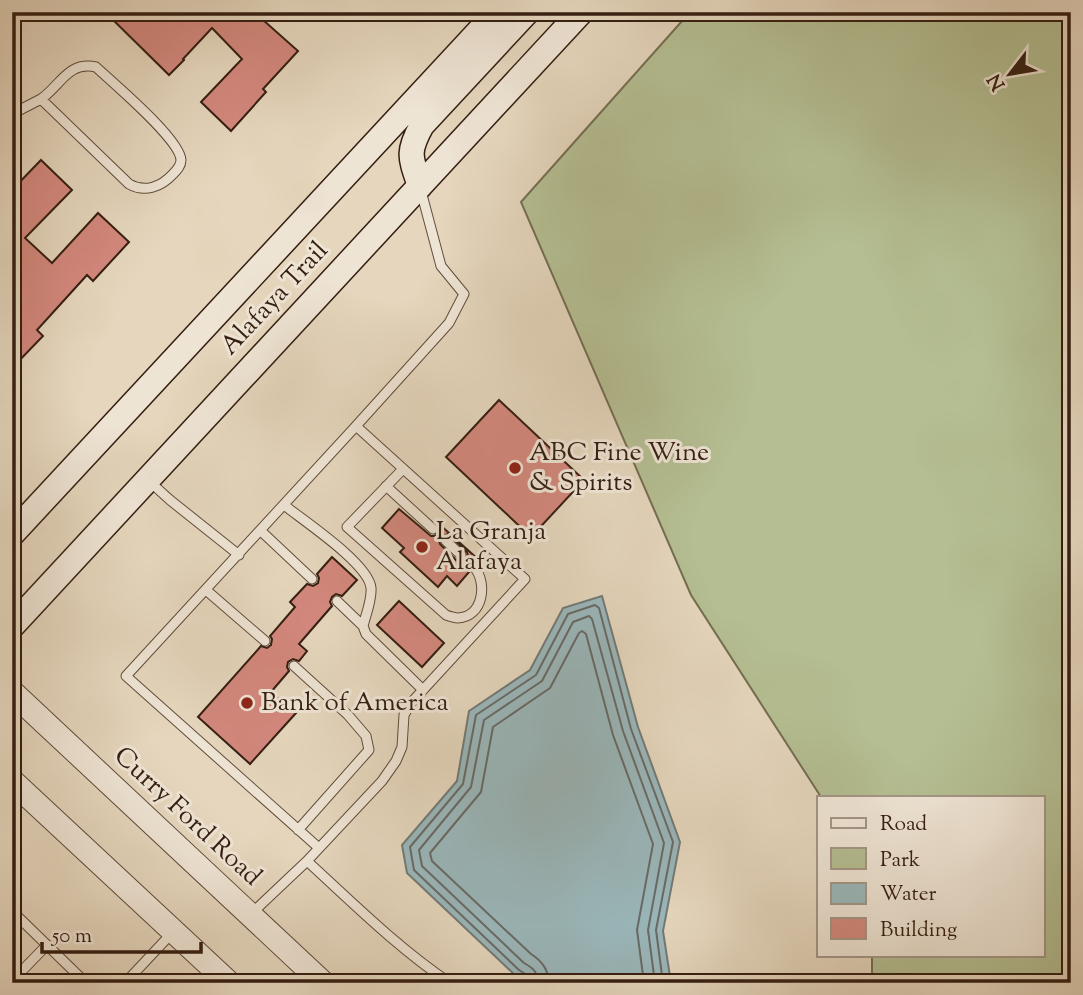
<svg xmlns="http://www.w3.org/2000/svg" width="1083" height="995" viewBox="0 0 1083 995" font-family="'Sorts Mill Goudy',serif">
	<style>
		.green { fill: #b4be92; stroke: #746e52; stroke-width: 2 }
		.water { fill: #9ab7bb; stroke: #727a77; stroke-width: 2 }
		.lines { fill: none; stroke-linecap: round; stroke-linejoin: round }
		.shore { stroke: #686a66; stroke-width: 2 }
		.building { fill: #d3887d; stroke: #351e12; stroke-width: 2; fill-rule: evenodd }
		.service-casing { stroke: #614c3d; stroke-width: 11 }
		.tertiary-casing { stroke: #614c3d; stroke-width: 25 }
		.secondary-casing { stroke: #351e12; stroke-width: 27 }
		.service { stroke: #eee4d4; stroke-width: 9 }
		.tertiary { stroke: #eee4d4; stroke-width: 23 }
		.secondary { stroke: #eee4d4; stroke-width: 24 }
		.poi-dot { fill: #8f2418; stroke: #eee4d4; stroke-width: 2.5 }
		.labels { text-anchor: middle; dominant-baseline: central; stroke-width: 6; stroke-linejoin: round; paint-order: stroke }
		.street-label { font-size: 26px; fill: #351e12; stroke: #eee4d4 }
		.poi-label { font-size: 26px; fill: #351e12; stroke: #eee4d4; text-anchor: start }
	</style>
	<rect width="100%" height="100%" fill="#e5d6bd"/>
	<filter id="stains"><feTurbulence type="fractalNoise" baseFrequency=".00286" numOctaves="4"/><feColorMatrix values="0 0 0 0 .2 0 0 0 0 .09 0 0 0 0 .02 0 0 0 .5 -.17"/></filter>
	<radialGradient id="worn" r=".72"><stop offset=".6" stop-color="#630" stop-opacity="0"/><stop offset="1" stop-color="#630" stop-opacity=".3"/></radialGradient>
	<!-- green -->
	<path class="green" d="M690 12H1071V983H872V955H1043V797H821L691 595 521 202Z"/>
	<!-- water -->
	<path class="water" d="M602 596 638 727 680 842 663 931 671 983H528L516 976 407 873 402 845 457 781 469 711 530 670 563 608Z"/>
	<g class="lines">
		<!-- shore -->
		<path class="shore" d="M530 983 527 975 519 970 414 870 410 847 463 784 476 715 536 675 568 614 595 605 599 608 631 729 673 842 656 930 663 983
			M538 983C538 972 533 968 524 963L422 866 419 850 471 787 484 720 542 681 573 622 589 616 592 619 623 731 664 843 648 930 655 983
			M549 983C548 969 542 961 531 954L432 861 430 853 481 792 493 727 550 688 579 633 582 631 586 634 613 735 653 844 637 930 644 983"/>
	</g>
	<!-- building -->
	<path class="building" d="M105 12H254L298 51 263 89 266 92 231 131 201 102 242 59 212 28 183 59 184 60 169 75Z
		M41 160 72 190 25 238 52 263 98 213 129 242 93 281 87 275 37 330 43 336 12 368V190Z
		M499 400 584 480 531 537 446 457Z
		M399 509 431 536H434L439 533 440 530 438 523 480 561 470 562 467 567 469 572 457 586 447 576 438 587 400 552 404 548 382 528ZM448 534 467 552 468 557 464 561 456 560 440 544 439 540 441 536Z
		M332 557 357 580 342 596 336 594 332 597 330 602 332 606 299 644 307 651 299 661 293 659 288 662 287 667 289 671 271 692 296 713 250 764 198 717 261 646 267 648 271 645 272 639 270 636 295 607 290 602 307 584 313 586 318 583 319 578 317 574Z
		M399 601 444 643 422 667 377 625Z"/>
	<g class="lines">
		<defs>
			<path id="service" d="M12 114 41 99 129 184C145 193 161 187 173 174 177 170 181 166 181 160 180 139 113 83 96 67 68 61 61 85 41 99
				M356 426 449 323 464 294 441 266 421 191
				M403 469 347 527 446 615C448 616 456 618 458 618 483 617 488 583 474 567
				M149 481 170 500 239 555
				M386 486 433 529
				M284 505C304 521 369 564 371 588 372 600 366 614 363 626
				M261 531 312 579
				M446 541 461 555
				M206 590 265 641
				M337 601 363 626 366 634 423 690
				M294 666 348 715 366 736 369 750 298 830
				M307 861C353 903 398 948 450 983
				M12 911 86 983
				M252 913 307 861 382 781 396 761 402 747 404 715 410 704 525 579 356 426 126 676 319 848
				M12 981 47 945
				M125 983 172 933"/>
			<path id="tertiary" d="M12 692 323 983
				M12 781 229 983"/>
			<path id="secondary" d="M420 186C410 157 407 152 422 125L527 12
				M12 534 497 12
				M12 626 581 12"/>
		</defs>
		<!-- service casing -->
		<use href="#service" class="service-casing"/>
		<!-- tertiary casing -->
		<use href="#tertiary" class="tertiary-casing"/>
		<!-- secondary casing -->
		<use href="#secondary" class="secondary-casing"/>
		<!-- service -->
		<use href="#service" class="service"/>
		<!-- tertiary -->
		<use href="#tertiary" class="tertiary"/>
		<!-- secondary -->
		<use href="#secondary" class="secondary"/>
	</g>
	<!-- markers -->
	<g class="poi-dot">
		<circle cx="515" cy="468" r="7"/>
		<circle cx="422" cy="547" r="7"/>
		<circle cx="247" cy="703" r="7"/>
	</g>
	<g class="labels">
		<!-- street labels -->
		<g class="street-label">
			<text transform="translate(275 299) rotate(-47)">Alafaya Trail</text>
			<text transform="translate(187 817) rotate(43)">Curry Ford Road</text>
		</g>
		<!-- poi labels -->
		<g class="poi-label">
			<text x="529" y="453">ABC Fine Wine<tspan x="529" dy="30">&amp; Spirits</tspan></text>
			<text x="436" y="532">La Granja<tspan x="436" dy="30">Alafaya</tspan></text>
			<text x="261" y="703">Bank of America</text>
		</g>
	</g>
	<!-- margin -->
	<rect width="1083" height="995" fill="none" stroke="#e5d6bd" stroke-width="42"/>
	<rect x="14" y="14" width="1055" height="967" fill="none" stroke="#351e12" stroke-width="3.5"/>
	<rect x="21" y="21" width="1041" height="953" fill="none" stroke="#351e12" stroke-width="2"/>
	<!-- legend -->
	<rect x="817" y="796" width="228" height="161" fill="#eee4d4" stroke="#a49586" stroke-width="2"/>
	<rect x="831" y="818" width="35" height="10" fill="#eee4d4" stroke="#a49586" stroke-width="2"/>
	<text x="880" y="830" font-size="21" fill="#351e12">Road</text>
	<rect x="831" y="848" width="35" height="21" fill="#b4be92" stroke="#a49586" stroke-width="2"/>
	<text x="880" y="866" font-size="21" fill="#351e12">Park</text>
	<rect x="831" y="883" width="35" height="21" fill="#9ab7bb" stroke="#a49586" stroke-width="2"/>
	<text x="880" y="900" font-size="21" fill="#351e12">Water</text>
	<rect x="831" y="918" width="35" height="21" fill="#d3887d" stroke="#a49586" stroke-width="2"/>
	<text x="880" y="936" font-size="21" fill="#351e12">Building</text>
	<!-- north arrow -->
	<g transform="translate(1010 74) rotate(239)" stroke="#eee4d4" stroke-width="5" paint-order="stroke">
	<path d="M0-5L12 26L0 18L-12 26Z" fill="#351e12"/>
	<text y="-10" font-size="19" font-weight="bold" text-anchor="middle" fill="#351e12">N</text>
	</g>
	<!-- scale -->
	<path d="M42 942v10h159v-10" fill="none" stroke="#351e12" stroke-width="3.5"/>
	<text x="52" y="942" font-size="21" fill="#351e12" stroke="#eee4d4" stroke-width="5" paint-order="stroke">50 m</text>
	<rect width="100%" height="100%" filter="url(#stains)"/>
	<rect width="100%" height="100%" fill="url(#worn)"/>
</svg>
